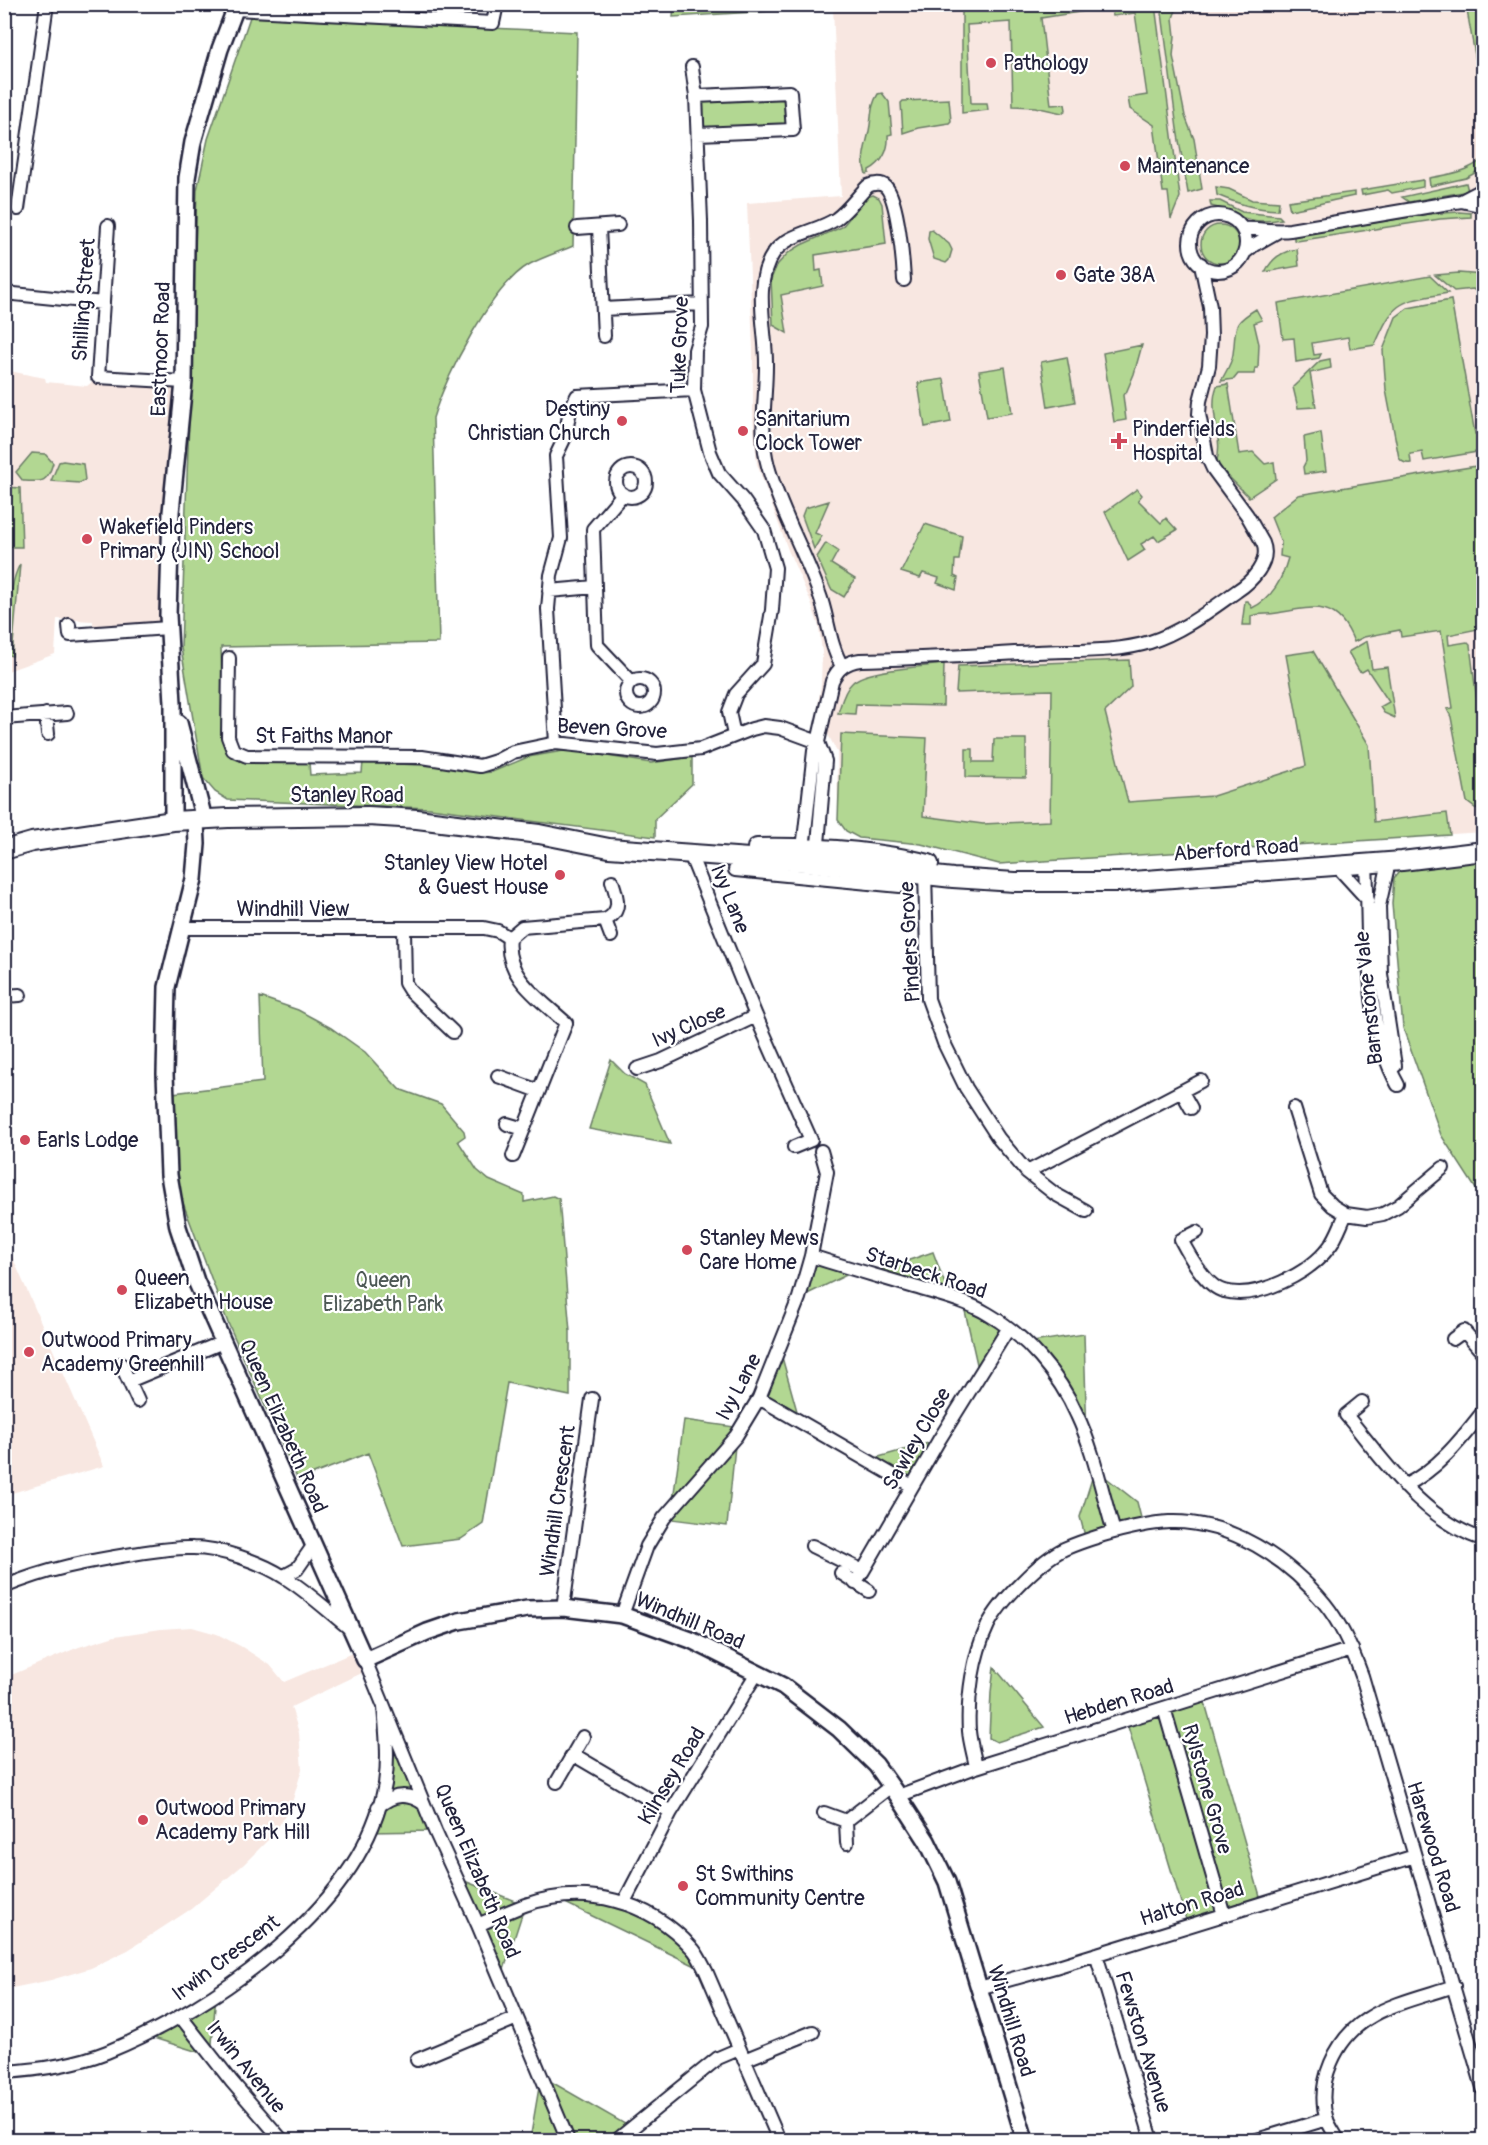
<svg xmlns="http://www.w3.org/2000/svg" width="1488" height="2145" viewBox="0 0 1488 2145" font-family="Pangolin,sans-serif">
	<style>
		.built { fill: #f8e7e1 }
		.green { fill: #b2d792; stroke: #6a7c66; stroke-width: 1.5 }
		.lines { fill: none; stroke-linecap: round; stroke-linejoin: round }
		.minor-casing { stroke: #22223b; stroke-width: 16 }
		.tertiary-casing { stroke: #22223b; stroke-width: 20 }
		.primary-casing { stroke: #22223b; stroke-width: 22 }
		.minor { stroke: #fff; stroke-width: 12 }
		.tertiary { stroke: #fff; stroke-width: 15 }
		.primary { stroke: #fff; stroke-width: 18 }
		.poi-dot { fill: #d1495b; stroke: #fff; stroke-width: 2 }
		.labels { text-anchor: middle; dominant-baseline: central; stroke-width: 4.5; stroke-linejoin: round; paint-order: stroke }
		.poi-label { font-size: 21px; fill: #22223b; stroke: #fff; text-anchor: start }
		.street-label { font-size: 21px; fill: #22223b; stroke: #fff }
		.park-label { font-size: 21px; fill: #4d5855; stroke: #fff }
	</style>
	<rect width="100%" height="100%" fill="#fff"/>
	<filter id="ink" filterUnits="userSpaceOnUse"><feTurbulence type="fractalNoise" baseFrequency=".0167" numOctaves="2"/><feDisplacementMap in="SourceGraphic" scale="12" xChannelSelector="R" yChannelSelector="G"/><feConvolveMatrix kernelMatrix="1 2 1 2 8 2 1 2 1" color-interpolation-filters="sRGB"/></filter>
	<g filter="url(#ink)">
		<!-- built -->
		<path class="built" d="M875 4 1483 5V832L999 864 953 847 859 838 846 831 838 820 837 752 817 713 821 683 822 652 819 627 810 600 788 550 757 464 753 418V349L747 203 841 196 833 7Z
			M4 370 45 378 46 382 87 386 98 377 184 382 168 628 93 629V621L57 619 55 654 5 672Z
			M4 1238 104 1466 5 1495H4Z
			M192 1627 217 1634 242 1647 270 1665 284 1682 357 1651 364 1672 291 1707 299 1733 302 1769 291 1806 273 1835 244 1864 191 1909 128 1950 91 1968 51 1980 12 1988 4 1986V1678L79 1647 115 1636 161 1629Z"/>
		<!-- green -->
		<path class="green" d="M674 5V4L867 5 673 17Z
			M962 5H1155L1180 197 1171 219 1168 192H1163L1154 125 1130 109 1128 98 1147 95 1135 13 1113 16 1111 7 1041 18 1051 105 1065 104 1066 110 1062 113 1035 107 1013 106 1011 22 967 25 971 103H987L988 110 962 113Z
			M1161 5H1178L1173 18 1175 36 1173 56 1185 116 1194 139 1202 189 1188 193 1177 129Z
			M1466 5H1483V105V100Z
			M250 17 577 32 573 246C559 252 543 257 530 264 492 285 445 377 433 418L439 643 221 647 224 746 232 758 243 762 309 763 310 775 362 773 363 762 453 767 481 773 492 772 528 757 569 750 651 763 692 757V784L655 819V837L430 808 228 800 215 792 203 778 181 648 197 190 208 139Z
			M790 92 793 130 698 134 696 96Z
			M882 93 889 102 892 134 888 135C889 149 883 163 869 170V173L866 174C860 158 866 147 869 131 872 117 870 106 878 94Z
			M949 99 951 121 949 123 918 128 903 133 901 103 903 101Z
			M1483 158 1482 169 1466 178 1430 186 1429 178C1447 175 1471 171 1483 158Z
			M1423 180V187L1392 193 1388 190 1362 195 1361 190Z
			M1466 183 1468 191 1409 202 1402 197Z
			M1216 187 1229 189 1252 200 1279 202 1278 210C1255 209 1238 204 1217 195Z
			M1354 192V196C1332 200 1313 206 1290 210L1288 201Z
			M873 195 879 198 882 204 886 244 815 255 816 271 821 270 823 286 781 295 787 333 773 325 771 279 777 265 788 253 801 245 842 227 867 197Z
			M1210 201H1220L1242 212 1279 216 1282 219C1268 222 1252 222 1238 216 1227 212 1225 209 1211 206Z
			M1459 212 1471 213V217L1440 219 1297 241 1294 240V236L1428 214Z
			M1201 244a19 19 0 1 1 38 0a19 19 0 1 1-38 0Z
			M932 230 949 244 952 250 949 260 946 263 934 259 928 239 929 231Z
			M1297 249 1299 266 1265 272C1272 258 1282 251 1297 249Z
			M1459 273 1483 275V298L1473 289 1454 291 1435 275Z
			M1430 276 1448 293C1400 302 1395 298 1375 345L1350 349 1348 337 1312 343 1314 355 1321 354 1319 358 1296 362 1294 338 1283 339 1278 303Z
			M1451 300 1475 434 1483 433V451L1424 461 1422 452 1410 454 1411 463C1406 464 1402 462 1399 458L1386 390 1383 350 1396 317 1408 308Z
			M1256 309 1262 320 1254 323 1259 344 1258 368H1255L1254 374H1238L1234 379 1221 381C1225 373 1232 363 1233 354 1237 327 1230 325 1256 309Z
			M1142 345 1134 374 1126 393 1123 395 1126 420 1114 422 1103 353Z
			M1067 357 1075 402 1048 407 1041 362Z
			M1330 359 1331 368 1310 373 1316 407 1298 408 1293 387 1320 361Z
			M1005 367 1012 413 987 417 979 371Z
			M944 379 951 422 925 427 918 383Z
			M1228 384 1239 454 1253 452 1265 464 1274 462 1276 479 1249 497 1216 464C1225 438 1207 412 1217 386Z
			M1321 433 1326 471 1304 474 1303 467 1306 461 1304 437Z
			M32 453 45 454 53 463C47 483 43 482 23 481L16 472Z
			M63 461 83 464 85 480 80 483 51 481 59 462Z
			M1483 465V628L1448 635 1449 645 1467 642 1470 645 1483 751V809L1475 808 1467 802 1451 717 1447 709 1453 708 1441 631 1401 637 1400 630 1364 637 1354 642C1338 600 1315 606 1277 613 1266 615 1262 613 1251 616V625H1242L1245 601H1248L1252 608C1273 598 1282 579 1288 558L1280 556 1281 542 1271 517 1298 495Z
			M5 487 20 488 22 547H11L5 549Z
			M1137 489 1142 495 1138 500 1161 523 1166 518 1177 530 1158 541 1154 536 1141 544 1145 550 1128 561 1105 512Z
			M829 501 815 533 822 536 814 549 802 516 805 508Z
			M925 524 962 536 959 560H955L954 576 958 578 956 590 937 583 939 578 923 573 920 578 901 572Z
			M826 543 838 551 831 564 855 579 844 597 831 589 817 557Z
			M20 564 12 656 5 654C4 647 6 642 7 635 11 610 8 587 20 564Z
			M1367 641 1372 669 1387 667 1395 718 1384 713 1380 707 1389 702 1367 669 1362 672 1359 671 1348 652Z
			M1313 651 1369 745 1374 822 1447 813 1450 835 999 864 921 844 859 838 846 831 838 820 841 734 927 738 923 816 983 824 1050 821 1052 690 956 693 958 666 1129 660 1131 687 1105 712 1128 802 1213 796 1306 766 1286 655Z
			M944 664 943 706 856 704 855 714 838 713C841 704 844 690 852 683 866 669 923 667 944 664Z
			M994 739H1026V778L966 777V749H973V762H993Z
			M1483 861V1200L1441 1135 1403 1028 1392 904 1394 878 1402 868Z
			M260 997 298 1010 331 1028 365 1052 399 1089 441 1104 464 1131 465 1136 458 1141 477 1170 489 1180 524 1195V1202L553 1196 559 1199 570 1332V1396L507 1383 483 1524 461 1539 403 1546 368 1453 298 1480 228 1323 177 1187 173 1093 263 1082Z
			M611 1060 625 1074 645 1085 670 1144 589 1129Z
			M933 1252 950 1297 868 1274Z
			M811 1256 857 1270 799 1298Z
			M963 1302 1008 1329 979 1373Z
			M1084 1334 1087 1440 1077 1415 1026 1343Z
			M780 1350 800 1422 759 1398Z
			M684 1420 742 1428 736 1436 727 1526 664 1518 672 1507Z
			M939 1440 912 1486 868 1460Z
			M1095 1469 1137 1502 1143 1526 1086 1540 1080 1517Z
			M994 1667 1044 1727 997 1742 989 1738 991 1692Z
			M1203 1696 1262 1903 1188 1926 1126 1720Z
			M384 1707 435 1831 369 1832 384 1785Z
			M457 1878 525 1905 501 1979Z
			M599 1897 669 1926 706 1971 555 1898Z
			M216 1994 211 2056 144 2035Z
			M541 2076 632 2128 617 2140H530Z"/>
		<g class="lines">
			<defs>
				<path id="minor" d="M235 9 493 23 497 4
					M692 67 696 96 701 221 702 327 695 350 694 390 710 452 719 473 743 500 764 530 775 568 772 610 763 664 736 694 729 712 734 735
					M696 96 790 92 793 130 698 134
					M1461 201 1484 206
					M18 209 47 4
					M1190 243a28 28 0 1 1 56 0a28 28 0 1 1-56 0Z
					M108 226 98 377 184 382
					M599 227 604 336
					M577 228 618 225
					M1243 229C1259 228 1274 232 1290 230L1461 201 1484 189
					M1244 253 1254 245 1277 232
					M4 293 103 303
					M603 309 701 304
					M616 482a15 15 0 1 1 30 0a15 15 0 1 1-30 0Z
					M623 494 593 529 597 645 631 681
					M549 591 595 587
					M69 625 70 635 168 628
					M229 658 228 737 233 750 247 756 422 757 480 766 496 761 513 752 556 743 657 754 701 749 752 729 764 726 780 728 818 742
					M842 666C829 644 828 616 819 593 804 550 780 510 768 466 759 434 766 398 766 366 767 331 752 285 773 254 787 233 817 232 836 219 848 210 857 197 868 186 872 184 881 182 886 187 898 200 903 261 904 280
					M626 693a14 14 0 1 1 28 0a14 14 0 1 1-28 0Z
					M46 714 48 734
					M4 718 67 713
					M556 743 548 609 551 575 561 538 556 456 565 437 570 410 577 396 694 390
					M690 854 756 1016 811 1140 794 1147
					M804 855 803 849 814 751 818 742 832 681C838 668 846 662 860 660 919 659 978 655 1037 652 1074 650 1115 653 1150 642 1182 632 1210 610 1237 591 1251 582 1271 562 1263 543L1247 515 1213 469 1207 456 1199 414 1200 401 1209 366 1211 336 1210 307 1201 264
					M817 856 825 761 818 742
					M1389 862 1379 906 1381 974 1395 1066
					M1366 864C1370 935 1362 1021 1398 1085
					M1336 865 1368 900
					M735 870 900 886
					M925 870 928 999 944 1043 966 1088 999 1139 1027 1172 1055 1194 1086 1211
					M605 920 611 936
					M183 928H484L498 931 509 938
					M404 929 405 983 410 991 453 1032
					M4 996 20 995
					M637 1069 661 1061 756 1016
					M498 1076 539 1091
					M1182 1092 1191 1108
					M1294 1108 1321 1194 1333 1206 1346 1214 1367 1217 1383 1214 1398 1206 1443 1168
					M507 1124 524 1129
					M513 1156 566 1023C540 999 504 977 509 938L522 927 605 920C623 912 617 896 612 881
					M1027 1172 1201 1081
					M1197 1232 1181 1240C1189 1255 1206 1287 1224 1291 1258 1300 1310 1273 1330 1246 1337 1237 1341 1224 1346 1214
					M811 1256C844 1267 878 1276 911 1286 937 1294 965 1300 988 1314 1026 1336 1059 1374 1077 1415 1094 1451 1102 1493 1114 1532
					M1453 1339 1464 1331 1484 1354
					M121 1364 138 1401
					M129 1381 223 1342
					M759 1398 912 1486
					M1362 1402 1346 1415C1386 1463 1422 1519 1484 1540
					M1404 1486C1437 1470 1460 1441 1482 1413L1484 1407
					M812 1546 863 1571 855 1583
					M863 1571 939 1440 1008 1329
					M841 1573 869 1591
					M284 1576 297 1569 313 1546
					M4 1587C46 1569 89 1561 133 1554 153 1551 173 1547 193 1548 220 1548 261 1562 284 1577 307 1591 328 1611 349 1628
					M563 1608 592 1399
					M622 1615 647 1546 664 1518 736 1436 759 1398 799 1298 811 1256 827 1172 821 1151
					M365 1660 435 1831 478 1925 568 2140
					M1164 1708 1224 1915
					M574 1755 671 1812
					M976 1767C974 1755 970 1743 969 1731 967 1697 973 1656 988 1625 1000 1601 1041 1560 1064 1549 1077 1543 1090 1539 1103 1535 1124 1529 1147 1523 1169 1522 1230 1520 1288 1559 1325 1604 1342 1625 1353 1651 1362 1676L1484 2091
					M557 1782 583 1737
					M898 1796 976 1767 1352 1649
					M378 1807C393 1794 408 1792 424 1804
					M824 1813 846 1821 847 1843
					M846 1821 891 1786
					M624 1902 671 1812 757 1673
					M478 1925C494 1918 509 1911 525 1905 585 1884 649 1900 692 1948 698 1954 702 1964 706 1971L779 2140
					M1096 1954 1152 2140
					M979 1988 1055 1967 1415 1856
					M181 2017 232 2082 282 2140
					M417 2060 517 2018
					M744 2060 813 2032
					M4 2072C39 2070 74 2065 107 2052 215 2008 363 1907 385 1784 389 1758 386 1733 384 1707
					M617 2140 718 2058 739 2049
					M1257 2140 1327 2119
					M1338 2140C1335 2134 1330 2127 1327 2120 1315 2083 1336 2039 1367 2019 1391 2003 1428 1995 1454 1986"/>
				<path id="tertiary" d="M179 723 204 819
					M196 820 197 844 194 879 167 987 165 1074 169 1175 178 1227 196 1281 365 1660 427 1632 459 1621 527 1609 563 1608 622 1615 691 1640 783 1686 839 1729 876 1765 898 1796 927 1841 947 1882 1025 2140
					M173 821V703L168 615 171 512 184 382 187 178 193 142 220 49 237 4"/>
				<path id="primary" d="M757 848C814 847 874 851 929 864
					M4 850 32 842 173 821 228 818 368 816 417 819 539 834 609 848 805 862 953 878 1015 882H1119L1402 861 1484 851"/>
			</defs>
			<!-- minor casing -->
			<use href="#minor" class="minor-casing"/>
			<!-- tertiary casing -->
			<use href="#tertiary" class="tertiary-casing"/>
			<!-- primary casing -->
			<use href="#primary" class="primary-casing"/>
			<!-- minor -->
			<use href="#minor" class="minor"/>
			<!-- tertiary -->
			<use href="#tertiary" class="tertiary"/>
			<!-- primary -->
			<use href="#primary" class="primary"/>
		</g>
	</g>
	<!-- markers -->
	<g class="poi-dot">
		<circle cx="991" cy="63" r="6"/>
		<circle cx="1125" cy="166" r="6"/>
		<circle cx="1061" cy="275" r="6"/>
		<circle cx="622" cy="421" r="6"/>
		<circle cx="743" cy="431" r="6"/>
		<path d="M1116 432h6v6h6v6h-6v6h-6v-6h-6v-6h6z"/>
		<circle cx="87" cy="539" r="6"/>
		<circle cx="560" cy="875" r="6"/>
		<circle cx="25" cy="1140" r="6"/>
		<circle cx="687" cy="1250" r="6"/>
		<circle cx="122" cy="1290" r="6"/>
		<circle cx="29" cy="1352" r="6"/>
		<circle cx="143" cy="1820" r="6"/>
		<circle cx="683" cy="1886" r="6"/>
	</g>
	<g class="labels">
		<!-- poi labels -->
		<g class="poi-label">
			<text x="1003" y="63">Pathology</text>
			<text x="1137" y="166">Maintenance</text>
			<text x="1073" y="275">Gate 38A</text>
			<text x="610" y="409" text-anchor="end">Destiny<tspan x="610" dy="24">Christian Church</tspan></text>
			<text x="755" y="419">Sanitarium<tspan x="755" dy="24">Clock Tower</tspan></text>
			<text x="1132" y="429">Pinderfields<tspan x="1132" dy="24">Hospital</tspan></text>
			<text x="99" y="527">Wakefield Pinders<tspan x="99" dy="24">Primary (JIN) School</tspan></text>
			<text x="548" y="863" text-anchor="end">Stanley View Hotel<tspan x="548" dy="24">&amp; Guest House</tspan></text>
			<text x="37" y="1140">Earls Lodge</text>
			<text x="699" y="1238">Stanley Mews<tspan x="699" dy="24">Care Home</tspan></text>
			<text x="134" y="1278">Queen<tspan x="134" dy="24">Elizabeth House</tspan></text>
			<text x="41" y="1340">Outwood Primary<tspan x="41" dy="24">Academy Greenhill</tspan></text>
			<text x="155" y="1808">Outwood Primary<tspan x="155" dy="24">Academy Park Hill</tspan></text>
			<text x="695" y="1874">St Swithins<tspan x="695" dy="24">Community Centre</tspan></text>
		</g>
		<!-- street labels -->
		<g class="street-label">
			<text transform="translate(84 300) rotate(-86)">Shilling Street</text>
			<text transform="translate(680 345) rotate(-88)">Tuke Grove</text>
			<text transform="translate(161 349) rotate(-88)">Eastmoor Road</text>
			<text transform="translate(612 729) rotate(3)">Beven Grove</text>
			<text x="324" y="736">St Faiths Manor</text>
			<text x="347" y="795">Stanley Road</text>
			<text transform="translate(1236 850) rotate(-4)">Aberford Road</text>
			<text transform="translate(730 899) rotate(68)">Ivy Lane</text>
			<text x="293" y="909">Windhill View</text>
			<text transform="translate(910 942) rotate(-93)">Pinders Grove</text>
			<text transform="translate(1369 998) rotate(-96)">Barnstone Vale</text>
			<text transform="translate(689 1026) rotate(-24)">Ivy Close</text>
			<text transform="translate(926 1273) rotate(18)">Starbeck Road</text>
			<text transform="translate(739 1387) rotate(-62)">Ivy Lane</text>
			<text transform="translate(283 1426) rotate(66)">Queen Elizabeth Road</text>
			<text transform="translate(917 1439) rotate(-60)">Sawley Close</text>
			<text transform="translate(558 1501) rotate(-82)">Windhill Crescent</text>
			<text transform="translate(690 1621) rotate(23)">Windhill Road</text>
			<text transform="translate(1119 1702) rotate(-17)">Hebden Road</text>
			<text transform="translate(672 1776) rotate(-59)">Kilnsey Road</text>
			<text transform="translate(1207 1789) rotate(74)">Rylstone Grove</text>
			<text transform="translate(1433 1847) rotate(73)">Harewood Road</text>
			<text transform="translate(477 1871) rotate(67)">Queen Elizabeth Road</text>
			<text transform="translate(1192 1904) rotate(-17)">Halton Road</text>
			<text transform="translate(226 1958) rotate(-37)">Irwin Crescent</text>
			<text transform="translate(1011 2021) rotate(73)">Windhill Road</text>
			<text transform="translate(1143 2042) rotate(73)">Fewston Avenue</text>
			<text transform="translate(246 2067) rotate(51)">Irwin Avenue</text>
		</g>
		<!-- park labels -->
		<g class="park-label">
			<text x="383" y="1280">Queen<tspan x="383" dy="24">Elizabeth Park</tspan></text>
		</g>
	</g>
	<!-- margin -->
	<rect width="1488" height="2145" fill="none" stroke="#fff" stroke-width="24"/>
	<rect x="12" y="12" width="1464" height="2121" fill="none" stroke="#22223b" stroke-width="2" filter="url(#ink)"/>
</svg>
